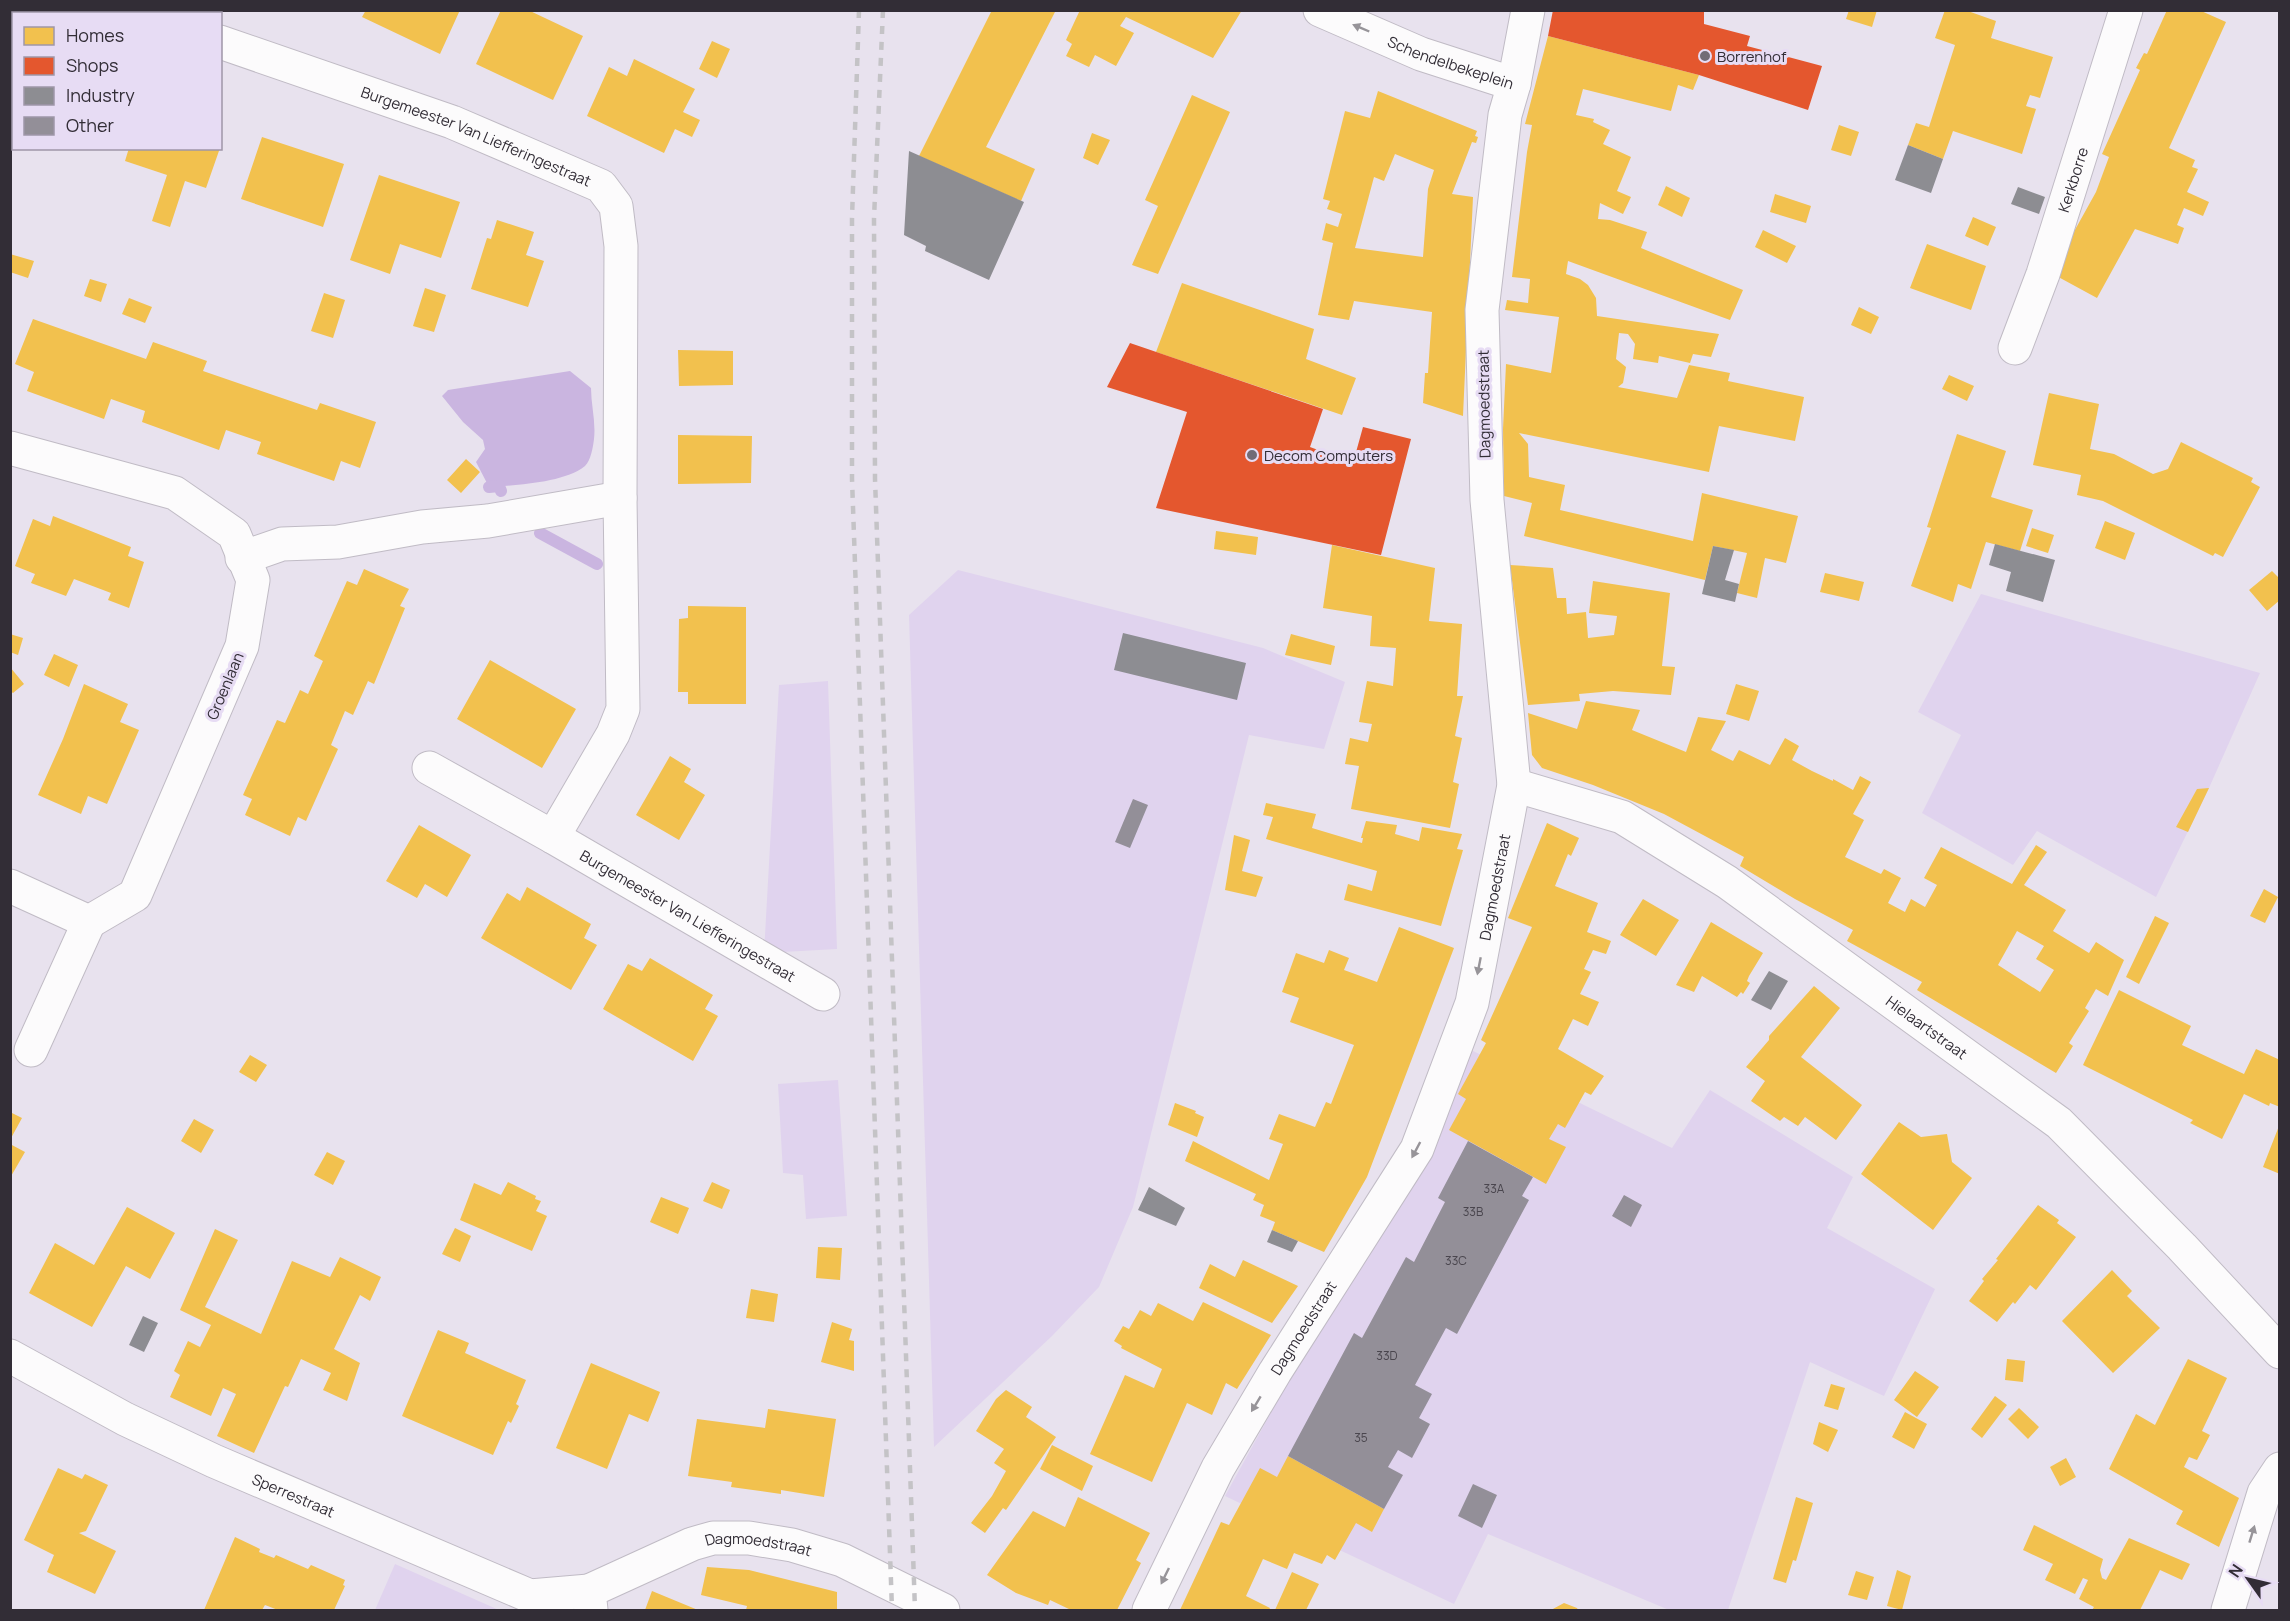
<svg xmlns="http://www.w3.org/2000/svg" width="2290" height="1621" viewBox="0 0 2290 1621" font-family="Manrope,sans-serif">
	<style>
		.green { fill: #e0d3ee }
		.water { fill: #cab5e0 }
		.homes { fill: #f2c14e; fill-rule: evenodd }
		.shops { fill: #e4572e }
		.industry { fill: #8d8d92 }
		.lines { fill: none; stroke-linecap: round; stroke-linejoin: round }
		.stream { stroke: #cab5e0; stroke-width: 12 }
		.building { fill: #938f98 }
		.minor-casing { stroke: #c0bbc5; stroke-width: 35 }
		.minor { stroke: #fcfbfc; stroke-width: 33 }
		.rail { stroke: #c4c3c6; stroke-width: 4.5; stroke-dasharray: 8 8; stroke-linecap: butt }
		.oneway { fill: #979499 }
		.poi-dot { fill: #726c76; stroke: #e7dcf4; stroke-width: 2 }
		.labels { text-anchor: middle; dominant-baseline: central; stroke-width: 6; stroke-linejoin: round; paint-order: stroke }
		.number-label { font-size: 12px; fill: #4a464e }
		.poi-label { font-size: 15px; fill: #322d36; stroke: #e7dcf4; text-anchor: start }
		.street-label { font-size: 15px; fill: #322d36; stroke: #e7dcf4 }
	</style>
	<rect width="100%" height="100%" fill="#e8e2ee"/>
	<!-- green -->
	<path class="green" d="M958 570 1263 648 1345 682 1324 749 1249 735 1133 1207 1099 1287 1052 1336 934 1447 909 615Z
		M1981 594 2260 673 2209 788 2156 897 2037 831 2013 865 1922 813 1961 735 1918 712Z
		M828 681 837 949 764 953 779 685Z
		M1471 1050 1672 1148 1710 1090 1853 1177 1827 1228 1935 1289 1884 1396 1810 1362 1728 1610H1669L1488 1534 1454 1604 1225 1496Z
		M838 1080 847 1216 806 1219 803 1175 783 1173 778 1084Z
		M395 1564 499 1610H375Z"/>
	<!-- water -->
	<path class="water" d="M570 371 591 388C591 405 596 422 594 439 593 447 591 460 585 466 564 483 516 485 489 487L476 462 485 449 483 440 463 422 442 396 448 390Z"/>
	<!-- homes -->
	<path class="homes" d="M366 10H460L440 54 362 17Z
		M501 10H528L583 36 553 100 476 64Z
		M992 10H1056L986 147 1035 169 1021 201 919 156Z
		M1080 10H1242L1213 58 1126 17 1120 26 1134 33 1116 66 1095 55 1089 67 1066 56 1072 44 1066 40Z
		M1849 10H1877L1872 27 1846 19Z
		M1945 10H1965L1996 21 1991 38 2053 57 2040 98 2030 95 2026 106 2036 109 2022 154 1953 131 1943 159 1908 145 1916 123 1929 127 1955 45 1935 38Z
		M2167 10H2199L2226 22 2169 148 2195 160 2192 167 2198 169 2187 192 2209 202 2203 216 2184 208 2177 225 2184 228 2178 244 2135 229 2097 298 2051 273 2096 192 2109 157 2102 154 2140 70 2136 68 2144 53 2147 54Z
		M1548 36 1699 75 1693 90 1678 85 1671 111 1583 89 1576 115 1594 119 1593 122 1610 130 1603 144 1631 157 1617 191 1631 197 1623 214 1600 203 1598 219 1610 220 1647 232 1641 248 1743 290 1730 320 1568 261 1566 274 1580 279 1588 285 1596 298 1597 316 1719 334 1711 357 1693 354 1690 363 1659 356 1658 363 1633 359 1635 344 1628 334 1619 333 1616 359 1626 367 1623 383 1618 387 1677 398 1689 365 1730 373 1728 381 1804 397 1795 441 1719 426 1709 472 1519 433 1528 444 1529 477 1565 485 1560 510 1693 541 1702 493 1798 516 1786 563 1765 558 1757 598 1737 593 1747 553 1713 546 1705 580 1524 536 1532 503 1504 496 1503 429 1506 364 1551 373 1559 317 1505 310 1507 300 1528 303 1530 279 1512 277 1527 152 1532 125 1525 124Z
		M712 41 730 49 717 78 699 69Z
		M634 59 695 89 683 112 700 120 692 137 675 129 664 153 587 116 609 67 627 76Z
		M1378 91 1477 131 1475 136 1478 137 1476 143 1472 142 1452 194 1473 197 1463 416 1423 403 1425 373H1428L1432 312 1354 301 1349 320 1318 315 1333 243 1322 240 1326 223 1338 227 1342 214 1327 209 1330 201 1323 199 1345 111 1370 118ZM1395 154 1434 170 1428 189 1423 257 1355 248 1374 177 1384 181Z
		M1192 95 1230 112 1158 274 1132 265 1158 206 1145 200Z
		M1839 125 1859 132 1851 156 1831 150Z
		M1092 133 1110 140 1098 165 1083 158Z
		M262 137 344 164 323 227 241 199Z
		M129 148H220L206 188 185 181 170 227 152 221 167 175 125 161Z
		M379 175 460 202 441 258 400 244 390 274 350 260Z
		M1666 186 1690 198 1682 217 1658 205Z
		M1775 194 1811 206 1806 223 1770 212Z
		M1973 217 1996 227 1988 246 1965 236Z
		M497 220 534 232 526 255 544 261 528 307 471 289 487 238 491 239Z
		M1763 230 1796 246 1787 263 1755 247Z
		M1927 244 1986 266 1971 310 1910 288Z
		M10 254 34 261 28 278 10 272Z
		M90 279 107 284 101 302 84 296Z
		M1182 283 1314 329 1306 359 1356 378 1342 415 1156 352Z
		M425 288 446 295 434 332 413 326Z
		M324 293 345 300 333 338 311 331Z
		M129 298 152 307 145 323 122 314Z
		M1859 307 1879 317 1871 334 1851 325Z
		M33 319 146 359 153 342 207 361 203 371 317 410 320 403 376 422 360 468 341 461 334 481 257 454 261 442 226 430 219 450 142 422 145 411 111 399 104 419 27 391 34 372 15 364Z
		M678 350 733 351V385L679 386Z
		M1949 375 1974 386 1967 401 1942 389Z
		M2049 393 2099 404 2090 449 2114 454 2153 474 2168 469 2181 442 2253 478 2251 482 2260 487 2223 557 2215 553 2213 556 2103 501 2077 495 2081 475 2033 465Z
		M1957 434 2006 451 1991 497 2033 510 2020 551 1986 542 1971 589 1958 584 1953 602 1911 586 1931 528 1927 527Z
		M678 435 752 436 751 483 678 484Z
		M466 459 480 472 461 493 447 480Z
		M53 516 131 547 128 556 144 562 129 608 108 600 111 593 74 579 66 596 31 583 35 574 15 566 33 519 50 526Z
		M2105 521 2135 533 2125 560 2095 548Z
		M2032 528 2054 535 2048 553 2026 546Z
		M1216 531 1258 537 1256 555 1214 549Z
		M1332 545 1435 568 1429 621 1462 624 1457 696H1463L1455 736 1462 738 1453 782 1459 784 1450 828 1351 809 1359 766 1345 764 1350 738 1368 742 1372 724 1359 722 1367 681 1393 686 1396 648 1370 646 1372 616 1323 608Z
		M1510 565 1553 568 1557 598H1566L1567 614 1586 612 1588 638 1614 635 1617 616 1589 613 1593 581 1670 593 1662 666 1675 667 1671 695 1613 691 1579 694 1580 701 1528 705Z
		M364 569 409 589 400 606 405 608 374 684 368 681 353 715 345 711 331 745 338 749 306 821 298 817 290 836 245 815 252 799 243 795 277 720 285 723 300 690 308 694 323 661 314 656 347 581 357 585Z
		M2272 571 2280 579V600L2267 611 2249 590Z
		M1825 573 1864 582 1859 601 1820 592Z
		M688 606 746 607V704H688V692H678L679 619 688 618Z
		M10 634 23 638 18 655 10 652Z
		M1291 634 1335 646 1331 665 1285 655Z
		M54 654 78 665 69 687 44 675Z
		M490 660 576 709 542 768 457 719Z
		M10 667 24 684 13 693 10 691Z
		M84 684 128 704 120 722 139 730 107 804 88 796 81 814 38 795 63 739Z
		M1736 684 1759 691 1749 721 1726 714Z
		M1586 701 1640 710 1632 730 1686 752 1698 717 1726 721 1711 750 1733 761 1739 750 1770 765 1785 738 1799 746 1792 760 1812 771 1833 781V779L1853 790 1860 776 1871 782 1853 814 1864 820 1845 857 1881 874 1884 869 1901 878 1888 903 1905 912 1911 899 1925 907 1937 885 1924 878 1941 847 2012 884 2036 845 2047 852 2024 885 2066 910 2053 931 2089 953 2096 942 2124 960 2108 996 2096 989 2085 1008 2089 1011 2069 1043 2073 1046 2056 1073 1917 990 1922 982 1847 941 1853 930 1795 899 1740 866 1744 857 1664 814 1593 785 1542 768 1532 755 1528 713 1577 729ZM2017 931 2044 946 2036 959 2054 970 2040 992 1998 965Z
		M670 756 691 769 684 782 705 795 679 840 636 815Z
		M2209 788 2188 832 2176 827 2197 789Z
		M1266 803 1316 814 1312 828 1362 843 1363 838H1361L1366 821 1397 825 1395 834 1419 841 1422 827 1462 834 1457 849 1463 850 1441 926 1344 900 1348 884 1372 891 1377 871 1266 839 1273 817 1263 815Z
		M1547 823 1579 838 1571 856 1568 854 1555 886 1598 903 1587 932 1611 941 1606 954 1593 950 1584 969 1591 972 1580 994 1599 1002 1588 1026 1573 1019 1558 1049 1604 1076 1591 1095 1585 1092 1565 1128 1558 1124 1549 1139 1566 1147 1546 1184 1449 1130 1466 1099 1458 1094 1486 1043 1481 1040 1532 927 1508 918Z
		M419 825 471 855 447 897 425 884 417 898 386 881Z
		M1234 835 1250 840 1242 871 1263 877 1256 897 1225 890Z
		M527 887 591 924 584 938 597 945 571 990 481 938 507 893 520 901Z
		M2264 889 2278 897 2265 923 2250 916Z
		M1643 899 1679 920 1656 956 1620 935Z
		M2155 916 2169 923 2139 984 2126 977Z
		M1711 922 1763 953 1749 976 1747 981 1750 983 1743 994 1741 992 1737 997 1702 976 1694 992 1676 985Z
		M1399 927 1454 948 1367 1177 1324 1252 1272 1230 1275 1222 1260 1216 1264 1205 1253 1200 1256 1194 1185 1161 1193 1141 1269 1180 1283 1144 1269 1139 1279 1114 1315 1127 1326 1102 1331 1104 1354 1045 1290 1022 1299 998 1282 992 1296 953 1324 963 1329 950 1349 958 1344 970 1377 982Z
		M650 958 713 995 705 1009 718 1016 693 1061 603 1009 628 964 642 971Z
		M1814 986 1840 1008 1801 1057 1862 1105 1836 1140 1805 1117 1798 1126 1784 1117 1780 1121 1751 1101 1765 1081 1746 1067 1769 1040V1036Z
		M2119 990 2191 1026 2182 1045 2244 1074 2256 1049 2280 1060V1107L2270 1103 2269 1106 2244 1094 2222 1139 2190 1123 2193 1120 2083 1065Z
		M250 1055 267 1065 256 1082 239 1072Z
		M1175 1103 1196 1111 1195 1113 1204 1117 1197 1137 1168 1125Z
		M10 1112 22 1118 10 1140Z
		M194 1119 214 1130 201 1153 181 1141Z
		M1899 1122 1921 1137 1947 1134 1952 1162 1972 1178 1933 1230 1861 1174Z
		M2279 1126H2280V1174L2263 1167Z
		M10 1144 25 1152 10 1178Z
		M327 1152 345 1161 333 1185 314 1175Z
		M508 1182 536 1196 535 1199 541 1201 536 1211 547 1216 532 1251 460 1220 474 1183 501 1195Z
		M712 1182 730 1190 722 1209 703 1201Z
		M661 1197 689 1208 678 1234 650 1222Z
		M2038 1205 2059 1220 2057 1223 2076 1237 2036 1290 2030 1285 2015 1304 2013 1302 1997 1322 1969 1301 1984 1281 1982 1279 1998 1260 1996 1259Z
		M127 1207 175 1233 150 1279 126 1266 92 1327 29 1293 55 1243 94 1265Z
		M455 1228 471 1236 460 1262 442 1254Z
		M215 1229 238 1240 205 1307 261 1334 292 1261 330 1277 340 1257 381 1277 370 1301 360 1295 334 1349 360 1363 347 1401 323 1390 331 1373 301 1359 288 1387 285 1386 254 1453 217 1436 236 1394 223 1388 211 1416 170 1397 180 1375 174 1371 188 1341 200 1347 211 1325 180 1310Z
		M818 1247 842 1248 840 1280 816 1278Z
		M1243 1260 1298 1286 1272 1323 1199 1288 1210 1264 1235 1277Z
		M2112 1270 2132 1291 2127 1296 2160 1328 2113 1373 2062 1321Z
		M751 1289 778 1294 774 1322 746 1318Z
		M1203 1302 1271 1335 1237 1389 1226 1383 1212 1415 1187 1403 1152 1482 1090 1454 1125 1375 1154 1388 1162 1369 1121 1348 1122 1346 1114 1341 1123 1326 1129 1329 1140 1310 1151 1316 1158 1303 1193 1321Z
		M832 1322 852 1329 849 1340 854 1341V1371L821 1362Z
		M438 1330 469 1343 465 1353 526 1380 516 1404 519 1406 511 1423 508 1421 493 1455 402 1416Z
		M2007 1359 2025 1361 2023 1382 2005 1380Z
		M2188 1359 2227 1378 2202 1431 2210 1435 2197 1460 2189 1457 2184 1467 2239 1498 2219 1547 2176 1524 2183 1511 2109 1469 2136 1414 2155 1425Z
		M591 1363 660 1392 648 1422 629 1414 607 1469 556 1448Z
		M1915 1371 1939 1387 1917 1417 1894 1400Z
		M1831 1384 1845 1388 1838 1410 1824 1406Z
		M1006 1390 1032 1407 1026 1417 1056 1437 1006 1510 1003 1508 985 1533 971 1523 992 1496 1006 1471 994 1463 1004 1449 976 1431 996 1399Z
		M1995 1396 2007 1405 1982 1438 1971 1429Z
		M2019 1408 2039 1427 2028 1439 2008 1419Z
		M768 1409 836 1419 824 1497 781 1490V1494L731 1487 732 1482 688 1476 697 1419 765 1428Z
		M1905 1412 1927 1424 1914 1449 1892 1437Z
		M1819 1422 1838 1430 1828 1452 1813 1444Z
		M1052 1445 1093 1466 1082 1491 1040 1469Z
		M1288 1456 1384 1509 1372 1532 1356 1523 1335 1560 1327 1555 1322 1564 1294 1553 1287 1569 1263 1559 1246 1596 1270 1608 1269 1610H1180L1221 1522 1229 1525 1260 1468 1277 1477Z
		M2066 1458 2076 1477 2060 1486 2050 1467Z
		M58 1468 82 1479 85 1474 108 1485 86 1531 79 1533 116 1551 95 1594 47 1572 54 1555 24 1540Z
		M1078 1497 1150 1533 1136 1560 1141 1563 1117 1610H1071L1050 1600 1048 1605 1016 1593 987 1575 1033 1511 1065 1527Z
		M1796 1497 1813 1503 1796 1561 1793 1560 1786 1583 1773 1579Z
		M2034 1525 2103 1559 2100 1570 2102 1578 2106 1580 2129 1538 2190 1564 2182 1580 2160 1570 2140 1610H2092L2094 1607 2079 1599 2088 1580 2083 1578 2075 1594 2045 1580 2053 1564 2023 1550Z
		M235 1537 260 1549 259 1552 274 1558 276 1555 308 1569 311 1565 345 1580 343 1585 345 1586 334 1610H278L265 1605 262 1610H204Z
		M707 1567 749 1570 837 1592V1610H746L747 1606 701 1595Z
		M1897 1570 1911 1576 1902 1610 1887 1606Z
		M1856 1571 1874 1577 1867 1600 1848 1595Z
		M1292 1572 1319 1584 1306 1610H1275Z
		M652 1591 698 1610H645Z
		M1564 1603 1577 1608 1578 1610H1551Z"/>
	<!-- shops -->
	<path class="shops" d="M1553 10H1704V24L1750 36 1747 46 1822 66 1808 110 1699 75 1548 36Z
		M1130 343 1323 409 1310 447 1353 463 1363 427 1411 439 1381 555 1156 508 1187 412 1107 387Z"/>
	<!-- industry -->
	<path class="industry" d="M1908 145 1943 159 1931 193 1895 180Z
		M909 151 1024 202 989 280 925 251 926 246 904 235Z
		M2018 187 2045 197 2039 214 2011 204Z
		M1995 544 2055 560 2043 602 2006 591 2011 572 1989 565Z
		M1713 546 1734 550 1725 580 1739 584 1735 602 1702 594Z
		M1123 633 1246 663 1237 700 1114 670Z
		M1769 971 1788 981 1771 1010 1751 1000Z
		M1149 1187 1185 1208 1176 1226 1138 1210Z
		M1272 1230 1298 1241 1292 1252 1267 1242Z
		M143 1316 158 1323 144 1352 129 1345Z"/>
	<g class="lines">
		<!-- stream -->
		<path class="stream" d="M489 487 499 486 501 491
			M540 533 597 564"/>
	</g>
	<!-- building -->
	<path class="building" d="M1133 799 1148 805 1130 848 1115 842Z
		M1468 1141 1533 1177 1522 1196 1529 1200 1457 1334 1446 1328 1415 1385 1432 1394 1419 1418 1430 1424 1412 1458 1398 1450 1388 1467 1403 1475 1384 1509 1288 1456 1354 1333 1362 1338 1406 1257 1414 1262 1445 1202 1438 1198Z
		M1624 1195 1642 1205 1631 1227 1612 1216Z
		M1473 1484 1497 1495 1482 1528 1458 1516Z"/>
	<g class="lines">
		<defs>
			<g id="minor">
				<path d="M91 10H130"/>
				<path id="s1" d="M1320 10 1421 54 1514 84"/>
				<path id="s2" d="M220 42 452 122 601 186 616 206 621 246 620 498 623 709 613 734 553 837 429 768"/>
				<path id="s3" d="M2015 348 2043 274 2126 10"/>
				<path d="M10 448 175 493 234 534 253 580 242 646 135 895 89 922 10 886"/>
				<path d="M242 558 282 544 338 542 422 527 488 521 620 498"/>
				<path id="s4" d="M1514 785 1622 817 1727 882 2059 1123 2182 1247 2280 1352"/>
				<path id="s5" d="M553 837 823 994"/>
				<path d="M31 1050 89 922"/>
				<path id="s6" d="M10 1356 125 1419 214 1461 530 1596 589 1591"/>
				<path id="s7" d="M591 1610 589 1591 692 1544 713 1538H749L792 1545 842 1560 943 1610"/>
				<path id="s8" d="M1149 1610 1218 1468 1275 1372 1417 1149 1472 1003 1514 785 1487 500 1482 310 1505 115 1514 84 1528 10"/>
				<path d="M2228 1610 2264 1493 2280 1469"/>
			</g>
		</defs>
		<!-- minor casing -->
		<use href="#minor" class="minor-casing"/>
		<!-- minor -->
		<use href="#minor" class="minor"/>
		<!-- rail -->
		<path class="rail" d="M859 10 852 218V479L892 1610
			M883 10 874 218 875 479 915 1610"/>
	</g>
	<!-- one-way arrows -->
	<defs><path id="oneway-solid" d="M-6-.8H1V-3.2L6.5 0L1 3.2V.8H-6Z" transform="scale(1.5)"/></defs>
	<g class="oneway">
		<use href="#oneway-solid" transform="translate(1361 28) rotate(-157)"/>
		<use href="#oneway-solid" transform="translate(1479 966) rotate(101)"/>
		<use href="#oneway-solid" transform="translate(1416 1150) rotate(118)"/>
		<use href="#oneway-solid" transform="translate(1256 1404) rotate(121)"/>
		<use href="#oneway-solid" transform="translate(2252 1534) rotate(-73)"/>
		<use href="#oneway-solid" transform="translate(1165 1576) rotate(116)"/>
	</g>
	<!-- markers -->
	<g class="poi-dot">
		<circle cx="1705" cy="56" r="6"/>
		<circle cx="1252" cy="455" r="6"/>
	</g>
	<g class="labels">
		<!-- number labels -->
		<g class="number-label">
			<text x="1494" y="1188">33A</text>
			<text x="1473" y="1211">33B</text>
			<text x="1456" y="1260">33C</text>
			<text x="1387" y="1355">33D</text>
			<text x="1361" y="1437">35</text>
		</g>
		<!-- poi labels -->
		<g class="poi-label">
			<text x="1717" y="56">Borrenhof</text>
			<text x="1264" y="455">Decom Computers</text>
		</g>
		<!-- street labels -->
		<g class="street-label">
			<text stroke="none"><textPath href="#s1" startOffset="141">Schendelbekeplein</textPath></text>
			<text stroke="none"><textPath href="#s2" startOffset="273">Burgemeester Van Liefferingestraat</textPath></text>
			<text stroke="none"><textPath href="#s3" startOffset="178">Kerkborre</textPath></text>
			<text transform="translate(1484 404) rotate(-91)">Dagmoedstraat</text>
			<text transform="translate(225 686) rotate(-67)">Groenlaan</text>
			<text stroke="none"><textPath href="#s8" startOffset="808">Dagmoedstraat</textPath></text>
			<text stroke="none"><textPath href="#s5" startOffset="156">Burgemeester Van Liefferingestraat</textPath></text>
			<text stroke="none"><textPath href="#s4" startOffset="483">Hielaartstraat</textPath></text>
			<text stroke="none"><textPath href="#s8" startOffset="322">Dagmoedstraat</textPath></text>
			<text stroke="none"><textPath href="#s6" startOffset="316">Sperrestraat</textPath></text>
			<text stroke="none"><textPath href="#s7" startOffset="200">Dagmoedstraat</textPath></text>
		</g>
	</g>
	<!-- border -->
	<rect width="2290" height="1621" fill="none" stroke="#322d36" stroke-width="24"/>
	<!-- legend -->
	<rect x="12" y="12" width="210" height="138" fill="#e7dcf4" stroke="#9f96a8" stroke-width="1.5"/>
	<rect x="24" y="27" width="30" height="18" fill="#f2c14e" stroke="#9f96a8" stroke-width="1.5"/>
	<text x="66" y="42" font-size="18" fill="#322d36">Homes</text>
	<rect x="24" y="57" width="30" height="18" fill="#e4572e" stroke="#9f96a8" stroke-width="1.5"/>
	<text x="66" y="72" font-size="18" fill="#322d36">Shops</text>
	<rect x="24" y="87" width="30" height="18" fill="#8d8d92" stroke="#9f96a8" stroke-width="1.5"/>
	<text x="66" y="102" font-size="18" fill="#322d36">Industry</text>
	<rect x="24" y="117" width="30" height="18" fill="#938f98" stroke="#9f96a8" stroke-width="1.5"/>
	<text x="66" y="132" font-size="18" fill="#322d36">Other</text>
	<!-- north arrow -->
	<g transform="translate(2248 1579) rotate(304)" stroke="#e7dcf4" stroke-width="4.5" paint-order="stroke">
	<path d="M0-4.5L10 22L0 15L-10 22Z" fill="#322d36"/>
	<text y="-9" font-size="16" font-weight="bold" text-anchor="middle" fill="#322d36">N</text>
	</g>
</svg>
